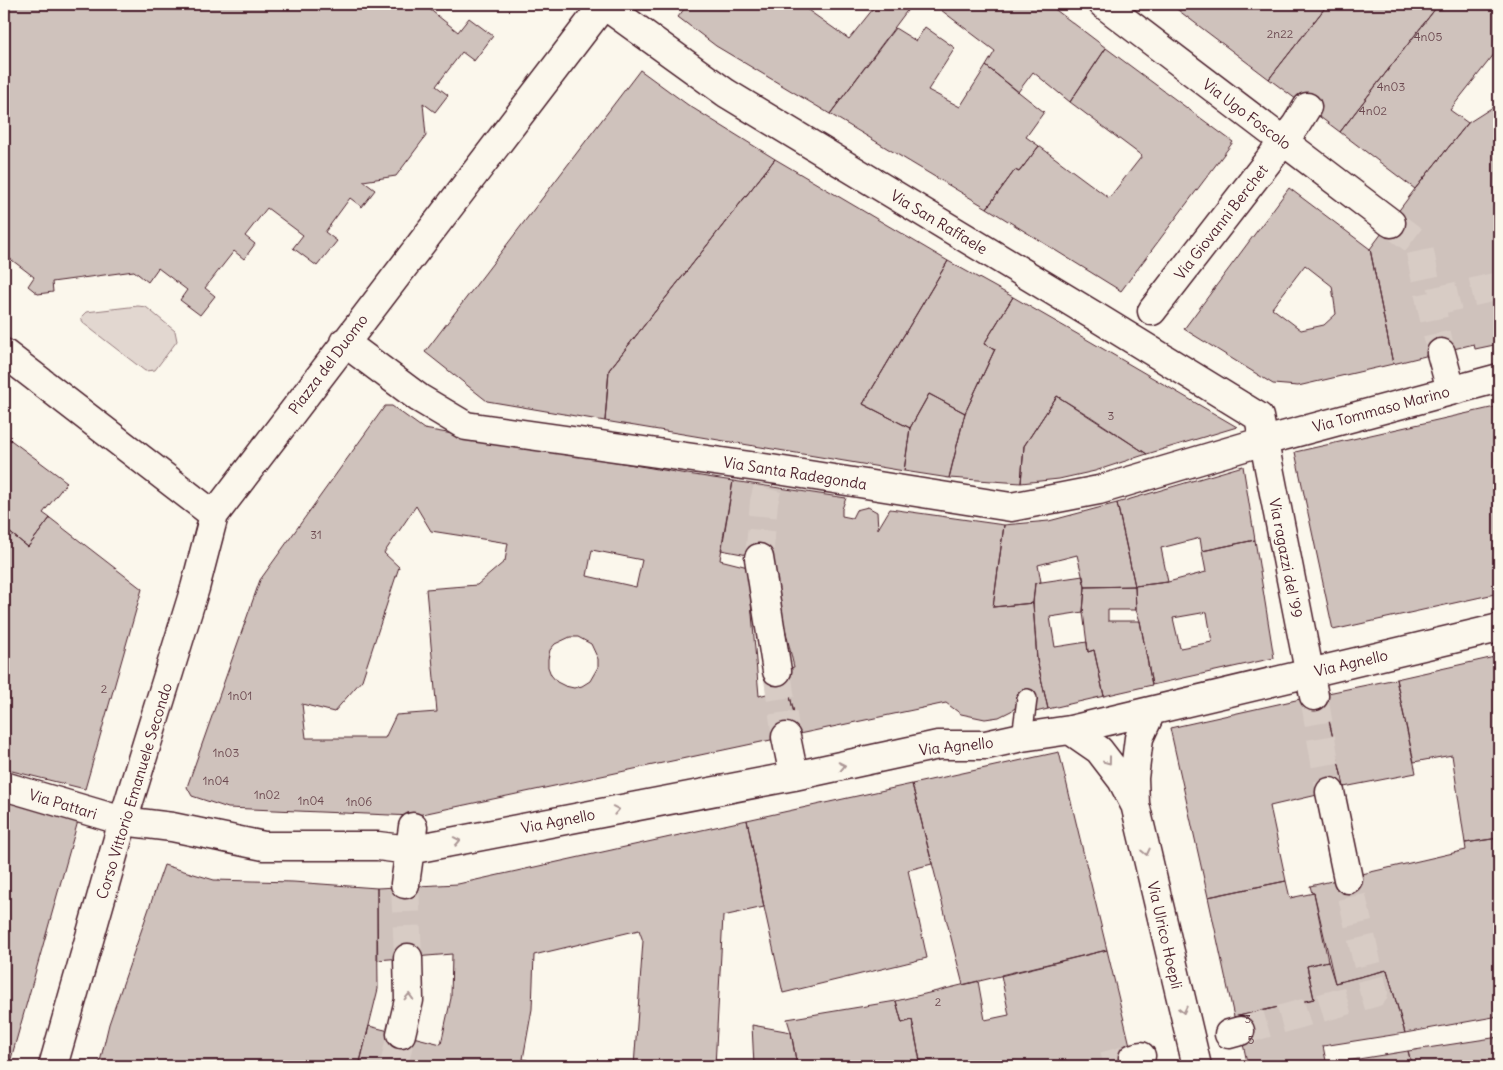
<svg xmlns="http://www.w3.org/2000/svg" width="1503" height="1070" viewBox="0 0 1503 1070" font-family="Delius,sans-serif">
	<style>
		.green { fill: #e2d7d0; stroke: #967b7e }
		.building { fill: #cfc2bc; stroke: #4a1f2b; fill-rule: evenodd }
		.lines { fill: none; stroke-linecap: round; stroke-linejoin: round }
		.street-tunnel { stroke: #d8ccc5; stroke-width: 28; stroke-dasharray: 28 14; stroke-linecap: butt }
		.lane-casing { stroke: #4a1f2b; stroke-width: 22 }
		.street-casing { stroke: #4a1f2b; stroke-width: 31 }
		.lane { stroke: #fbf7ec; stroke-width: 19 }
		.street { stroke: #fbf7ec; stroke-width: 28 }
		.oneway { stroke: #ab9695 }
		.labels { text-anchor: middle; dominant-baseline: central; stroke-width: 4.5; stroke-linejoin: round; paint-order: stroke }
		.number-label { font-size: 12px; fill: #6b484f }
		.street-label { font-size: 15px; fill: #4a1f2b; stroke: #fbf7ec }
	</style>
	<rect width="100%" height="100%" fill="#fbf7ec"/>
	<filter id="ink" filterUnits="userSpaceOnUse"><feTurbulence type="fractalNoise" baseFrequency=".02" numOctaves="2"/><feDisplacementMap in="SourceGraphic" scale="10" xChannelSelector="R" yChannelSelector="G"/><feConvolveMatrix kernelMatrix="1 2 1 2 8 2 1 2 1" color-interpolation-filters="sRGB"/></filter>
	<g filter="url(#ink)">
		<!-- green -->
		<path class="green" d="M138 306 146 307 175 331 177 341 155 370 145 371 83 323 81 317 86 312Z"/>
		<!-- building -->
		<path class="building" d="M4 4H423L458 32 469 18 493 36 474 61 462 52 436 86 448 95 435 112 423 103 426 136 396 176 363 181 375 190 362 207 350 198 325 232 337 241 317 266 293 248 303 235 267 208 245 236 255 244 244 259 234 251 205 288 215 296 200 315 180 300 187 290 158 268 148 282 134 271 52 282 53 292 38 294 28 286 34 277 4 254Z
			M688 4H808L805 8 849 39 877 4H912L830 114 716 46 678 17Z
			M945 4H1048L1106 48 1070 102 1033 72 1018 92 986 66 995 51 941 10Z
			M1170 4H1328L1269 79Z
			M1328 4H1439L1340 132 1269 79Z
			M1439 4H1499V48L1450 110 1468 123 1415 189 1340 132Z
			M925 27 955 48 928 90 960 107 986 66 1044 112 1026 137 1039 146 1019 172 1015 170 987 208 830 114 895 28 916 41Z
			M1106 48 1233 142 1121 291 987 208 1015 170 1019 172 1039 146 1109 198 1142 156 1070 102Z
			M640 70 688 105 775 159 609 370 605 421 487 401 425 352Z
			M1499 105V344L1475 349 1474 344 1393 364 1370 249 1415 189 1468 123 1493 107Z
			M775 159 948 261 863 404 910 428 904 471 605 421 609 370Z
			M1289 188 1370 249 1393 364 1298 386 1273 384 1184 329ZM1305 265 1332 286 1336 314 1324 325 1301 330 1272 308Z
			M948 261 1013 297 984 344 995 349 965 413 929 394 910 428 863 404Z
			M1013 297 1086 339 1237 427 1147 454 1057 396 1024 446 1021 483 949 478 965 413 995 349 984 344Z
			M929 394 965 413 949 478 904 471 910 428Z
			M1057 396 1091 417 1147 454 1095 471 1059 479 1021 483 1024 446Z
			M385 406H392L424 429 681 473 733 481 720 560 748 567 759 696 788 688 799 734 413 816 228 808 192 796 187 787 260 580ZM416 506 431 531 508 543 505 561 477 585 426 589 437 712 396 715 385 738H306L302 704 334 712 362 680 399 567 384 553ZM592 550 642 560 636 587 587 576ZM570 637H578L591 644 598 659V667L590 681 582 686 574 688 565 686 557 682 551 675 548 667V659L550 650 555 644Z
			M1495 407 1499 441V593L1333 630 1295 452Z
			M4 435 67 482 43 513 50 518 28 547 4 528Z
			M1243 466 1255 540 1202 551 1200 538 1161 548 1168 582 1135 586 1117 503Z
			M733 481 846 498 842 509V516L852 518 856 510 868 507 877 512 878 529 890 509 1004 525 993 607 1033 603 1037 660 1048 709 1031 713 1027 699 1011 711 999 717 985 719 961 714 946 703 799 734 788 688 771 692 767 673 794 667 769 559 721 550Z
			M1117 503 1135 586 1085 587 1077 555 1038 565 1041 582 1035 583 1033 603 993 607 1004 525 1049 521Z
			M50 518 142 589 85 789 4 769V528L28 547Z
			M1255 540 1274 658 1152 685 1140 621 1136 610 1135 586 1168 582 1206 572 1202 551ZM1207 612 1212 642 1180 648 1173 618Z
			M1083 576 1085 587 1083 612 1050 617 1055 647 1087 642 1088 652 1094 650 1104 696 1048 709 1037 660 1033 603 1035 583Z
			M1135 586 1136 610H1108V621H1140L1152 685 1104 696 1094 650 1088 652 1083 612 1085 587Z
			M1499 656V838L1465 843 1452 755 1414 762 1396 679Z
			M1396 679 1416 773 1344 787 1323 694Z
			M1323 694 1344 787 1330 792 1270 806 1286 881 1208 897 1170 728Z
			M1059 752 1107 950 963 985 912 784Z
			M912 784 932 864 908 870 927 958 783 993 764 907 747 820Z
			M4 801 78 821 9 1066H4Z
			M747 820 764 907 723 916 715 1066H634L643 941 639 930 534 955 532 1009 523 1059 548 1066H359L369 1026 441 1044 451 998 452 954 377 960V888L458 884Z
			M1499 838V1016L1405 1033 1387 970 1335 983 1314 893H1312L1310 886 1466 850 1465 843Z
			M164 865 214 880 293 882 377 888 378 989 359 1066H99L109 1024Z
			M1286 881 1290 898 1314 893 1328 961 1307 966 1314 999 1234 1017 1208 897Z
			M1107 950 1135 1066H921L912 1020 902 1023 896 1001 978 981 985 1020 1009 1015 1001 975Z
			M1328 961 1335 983 1387 970 1405 1033 1323 1046 1327 1066H1248L1240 1031 1234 1017 1314 999 1307 966Z
			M896 1001 902 1023 912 1020 921 1066H797L791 1032 787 1019Z
			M752 1025 791 1032 797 1066H754Z
			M1499 1037V1066H1412L1408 1051Z
			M1408 1051 1412 1066H1340V1062Z"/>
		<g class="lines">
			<!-- street-tunnel -->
			<path class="street-tunnel" d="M1391 223 1418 243 1441 353
				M1431 302 1499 286
				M759 558 764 502 768 486
				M777 671 786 737
				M1314 696 1330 792
				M405 884 408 958
				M1240 1031 1374 993 1348 879
				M394 1066 401 1034
				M1104 1066 1133 1058"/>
			<defs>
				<path id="lane" d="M1022 737 1027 699"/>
				<path id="street" d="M1103 4 1391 223
					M604 5 726 93 1098 318 1259 417 1314 696
					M1152 311 1296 125 1307 107
					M344 342 419 398 466 426 771 469 1011 507 1099 490 1264 441 1499 378
					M4 353 214 515
					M1441 353 1451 390
					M759 558 777 671
					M1151 712 1139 738 1134 778 1135 804 1197 1066
					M1070 730 1099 750 1122 780 1134 803
					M786 737 794 776
					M4 786 123 821 172 827 264 846H378L409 850 794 776 938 745H986L1022 737 1070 730 1499 628
					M1330 792 1348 879
					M405 884 413 827
					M401 1034 409 1000 408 958
					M1229 1034 1240 1031
					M1133 1058 1141 1056
					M53 1066 123 821 195 588 214 515 604 4"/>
			</defs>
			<!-- lane casing -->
			<use href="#lane" class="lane-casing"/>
			<!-- street casing -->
			<use href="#street" class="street-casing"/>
			<!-- lane -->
			<use href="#lane" class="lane"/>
			<!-- street -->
			<use href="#street" class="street"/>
		</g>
		<!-- one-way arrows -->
		<defs><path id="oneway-chevron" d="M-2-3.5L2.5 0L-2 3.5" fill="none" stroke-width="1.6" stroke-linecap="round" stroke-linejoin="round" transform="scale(1.25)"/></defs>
		<g class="oneway">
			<use href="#oneway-chevron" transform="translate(1108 761) rotate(53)"/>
			<use href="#oneway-chevron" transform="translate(842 766) rotate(-12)"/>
			<use href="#oneway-chevron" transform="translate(616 810) rotate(-11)"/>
			<use href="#oneway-chevron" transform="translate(457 841) rotate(-11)"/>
			<use href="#oneway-chevron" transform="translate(1146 852) rotate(77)"/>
			<use href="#oneway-chevron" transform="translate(409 997) rotate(-88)"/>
			<use href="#oneway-chevron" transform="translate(1183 1010) rotate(77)"/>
		</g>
	</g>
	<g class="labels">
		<!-- number labels -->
		<g class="number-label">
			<text x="1280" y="33">2n22</text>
			<text x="1428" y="36">4n05</text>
			<text x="1391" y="86">4n03</text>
			<text x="1373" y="110">4n02</text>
			<text x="1111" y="415">3</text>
			<text x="316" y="534">31</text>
			<text x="104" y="688">2</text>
			<text x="240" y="695">1n01</text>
			<text x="226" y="752">1n03</text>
			<text x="216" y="780">1n04</text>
			<text x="267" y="794">1n02</text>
			<text x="311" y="800">1n04</text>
			<text x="359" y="801">1n06</text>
			<text x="938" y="1001">2</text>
			<text x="1248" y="1018">3</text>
			<text x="1251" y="1039">5</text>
		</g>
		<!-- street labels -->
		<g class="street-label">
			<text transform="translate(1247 114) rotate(37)">Via Ugo Foscolo</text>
			<text transform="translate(939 222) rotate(31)">Via San Raffaele</text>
			<text transform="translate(1221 222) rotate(-52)">Via Giovanni Berchet</text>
			<text transform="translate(328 364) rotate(-53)">Piazza del Duomo</text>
			<text transform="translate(1381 409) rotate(-15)">Via Tommaso Marino</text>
			<text transform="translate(795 473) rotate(9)">Via Santa Radegonda</text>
			<text transform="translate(1286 558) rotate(79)">Via ragazzi del '99</text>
			<text transform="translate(1351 663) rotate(-13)">Via Agnello</text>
			<text transform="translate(956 746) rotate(-6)">Via Agnello</text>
			<text transform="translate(134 791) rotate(-73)">Corso Vittorio Emanuele Secondo</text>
			<text transform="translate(63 804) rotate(17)">Via Pattari</text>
			<text transform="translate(558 821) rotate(-11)">Via Agnello</text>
			<text transform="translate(1165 935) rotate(77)">Via Ulrico Hoepli</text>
		</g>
	</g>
	<!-- margin -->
	<rect width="1503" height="1070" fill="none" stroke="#fbf7ec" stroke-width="20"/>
	<rect x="10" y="10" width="1483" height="1050" fill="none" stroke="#4a1f2b" stroke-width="2" filter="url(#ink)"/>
</svg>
